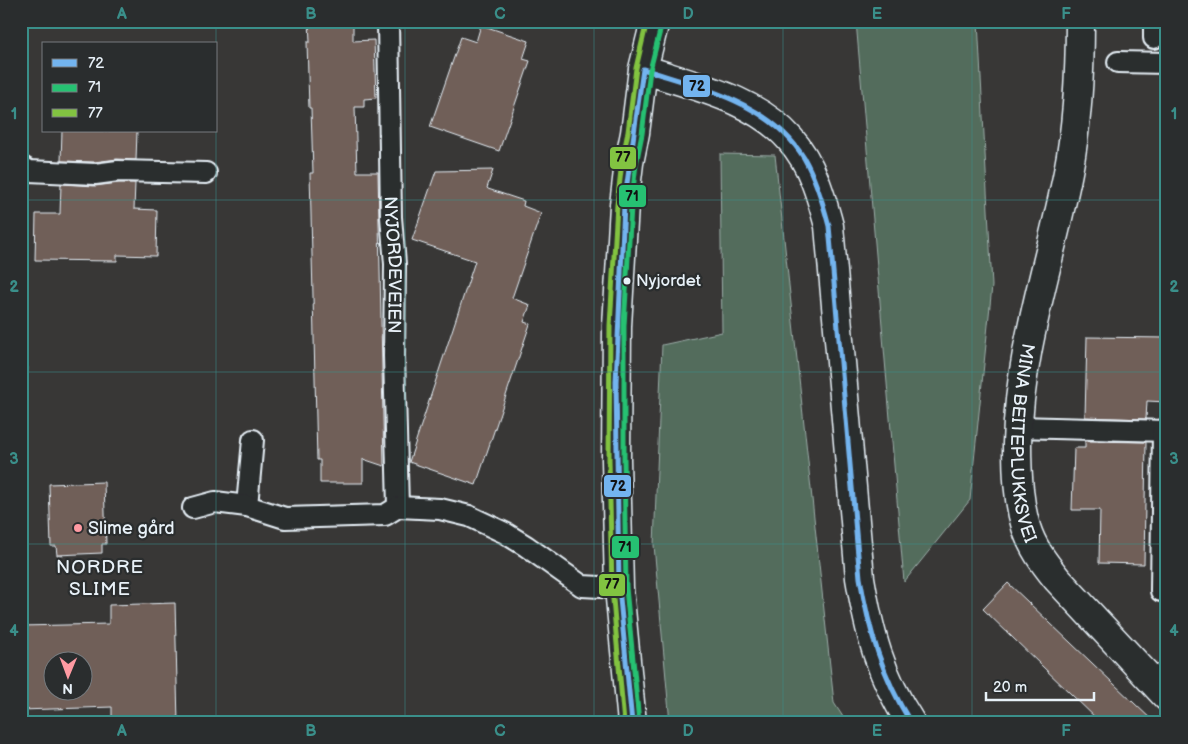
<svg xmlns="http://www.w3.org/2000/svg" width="1188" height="744" viewBox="0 0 1188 744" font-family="'Balsamiq Sans',sans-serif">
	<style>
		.green { fill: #526c5b; stroke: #9daeaa }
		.building { fill: #6f5e58; stroke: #e8f1f8; fill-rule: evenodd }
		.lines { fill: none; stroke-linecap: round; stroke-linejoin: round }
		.service-casing { stroke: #e8f1f8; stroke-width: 24 }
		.minor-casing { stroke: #e8f1f8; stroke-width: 31 }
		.tertiary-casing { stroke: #e8f1f8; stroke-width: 31 }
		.service { stroke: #2a2d2e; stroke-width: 20 }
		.minor { stroke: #2a2d2e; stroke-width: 28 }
		.tertiary { stroke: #2a2d2e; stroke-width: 28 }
		.bus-1-casing { stroke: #2a2d2e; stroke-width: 9 }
		.bus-2-casing { stroke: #2a2d2e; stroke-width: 9 }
		.bus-3-casing { stroke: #2a2d2e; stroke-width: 9 }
		.bus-1 { stroke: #73b4ef; stroke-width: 5 }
		.bus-2 { stroke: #26c172; stroke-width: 5 }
		.bus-3 { stroke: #82c341; stroke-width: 5 }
		.grid { fill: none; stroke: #3a8f8a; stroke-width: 1; stroke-opacity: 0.55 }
		.bus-dot { fill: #e8f1f8; stroke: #2a2d2e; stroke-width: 2 }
		.poi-dot { fill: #ff9aa2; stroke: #2a2d2e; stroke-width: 2 }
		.labels { text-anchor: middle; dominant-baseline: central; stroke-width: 4.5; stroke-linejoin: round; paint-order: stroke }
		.bus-label { font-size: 17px; fill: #e8f1f8; stroke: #2a2d2e; text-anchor: start }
		.street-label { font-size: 18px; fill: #e8f1f8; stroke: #2a2d2e }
		.poi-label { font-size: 18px; fill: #e8f1f8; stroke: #2a2d2e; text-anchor: start }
		.neighbourhood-label { font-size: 19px; letter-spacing: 1px; fill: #e8f1f8; stroke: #2a2d2e }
		.line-badge { stroke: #2a2d2e; stroke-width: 2 }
		.pale-badge-label { font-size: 14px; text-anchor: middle; font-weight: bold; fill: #111 }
		.neatline { fill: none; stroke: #3a8f8a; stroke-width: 2 }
		.grid-label { font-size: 16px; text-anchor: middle; font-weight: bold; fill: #3a8f8a }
	</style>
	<rect width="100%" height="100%" fill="#383736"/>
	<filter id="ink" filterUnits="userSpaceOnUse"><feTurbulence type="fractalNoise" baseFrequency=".02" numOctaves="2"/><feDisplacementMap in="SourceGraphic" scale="10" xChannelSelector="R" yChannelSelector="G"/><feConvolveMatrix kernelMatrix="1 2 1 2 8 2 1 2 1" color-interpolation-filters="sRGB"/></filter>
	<g filter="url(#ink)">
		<!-- green -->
		<path class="green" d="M856 21H978L992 286 970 500 904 582Z
			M720 154 775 155 834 703 847 723H670L654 545 662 345 722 332Z
			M21 367H28L25 417H21Z"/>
		<!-- building -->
		<path class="building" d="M309 21H353V41L374 40 376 98 364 99V107H355L357 172H378L384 466 363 459V483H320V460H317L310 173H313L311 108H309L307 42H310Z
			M481 25 529 41 523 59 530 61 499 151 430 127 461 37 476 42Z
			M62 131H137L136 160 117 159 94 162 61 161Z
			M493 170 487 188 488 189 524 201 523 206 541 213 512 298 530 305 524 322 530 324 476 485 409 462 475 261 412 240 436 171Z
			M119 183H135L134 209 157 210 156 256 117 255V261L35 260 36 214H60L61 184 95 186Z
			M1087 337 1167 338V402L1147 401 1146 419 1085 417Z
			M1085 441 1146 442 1144 564 1099 563 1100 510H1072L1074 448H1085Z
			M104 482 106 544H102V553L57 555 56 546H51L49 484Z
			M1008 583 1155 723H1101L983 609Z
			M175 603 178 723H112V707L21 710V626L109 624V605ZM52 662H82V692H52Z"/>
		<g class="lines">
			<defs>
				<g id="service">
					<path id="s1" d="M388 21 391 217 395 264 394 356 398 507"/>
					<path d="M1154 38V21"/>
					<path d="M1118 62 1167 63"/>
					<path d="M21 166 29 171 95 174 118 171 206 173"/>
					<path d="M1017 427 1167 431"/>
					<path d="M247 506 253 440"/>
					<path d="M193 508 215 502 247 506 285 518 385 515 398 507 440 509 469 516 505 533 526 546 582 586 619 588"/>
					<path d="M1161 591 1163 430"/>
				</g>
				<g id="minor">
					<path id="s2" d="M1080 21C1080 72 1078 122 1068 172 1050 264 1019 350 1017 444 1017 472 1018 501 1026 527 1032 547 1044 563 1057 579L1167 697"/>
				</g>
				<path id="tertiary" d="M643 69C693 86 754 98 790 139 812 163 821 196 829 226L860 578C869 632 880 676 911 723
					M632 723 619 588 616 459 617 326 624 205 629 163 635 133 643 69 655 21"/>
			</defs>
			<!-- service casing -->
			<use href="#service" class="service-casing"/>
			<!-- minor casing -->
			<use href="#minor" class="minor-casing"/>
			<!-- tertiary casing -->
			<use href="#tertiary" class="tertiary-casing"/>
			<!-- service -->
			<use href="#service" class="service"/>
			<!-- minor -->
			<use href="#minor" class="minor"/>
			<!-- tertiary -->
			<use href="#tertiary" class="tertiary"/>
			<defs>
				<path id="bus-1" d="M632 723 619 588 616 382 624 205 643 69C701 88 770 102 804 158 816 179 823 203 829 226L860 578C869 631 882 676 911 723"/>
				<path id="bus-2" d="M639 722 626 588 624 459V326L631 206 636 164 642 134 650 70 662 23"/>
				<path id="bus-3" d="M624 723 612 588 609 459 610 326 617 205 622 162 628 132 636 68 647 21"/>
			</defs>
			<!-- bus-1 casing -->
			<use href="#bus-1" class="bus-1-casing"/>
			<!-- bus-2 casing -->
			<use href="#bus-2" class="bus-2-casing"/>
			<!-- bus-3 casing -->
			<use href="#bus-3" class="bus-3-casing"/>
			<!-- bus-1 -->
			<use href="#bus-1" class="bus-1"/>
			<!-- bus-2 -->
			<use href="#bus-2" class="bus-2"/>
			<!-- bus-3 -->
			<use href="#bus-3" class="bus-3"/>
		</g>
	</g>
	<!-- grid -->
	<path class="grid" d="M216 21V723M405 21V723M594 21V723M783 21V723M972 21V723M21 200H1167M21 372H1167M21 544H1167"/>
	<!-- markers -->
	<circle class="bus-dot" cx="627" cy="281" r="4.5"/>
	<circle class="poi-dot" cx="78" cy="528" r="5"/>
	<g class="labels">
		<!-- bus labels -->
		<g class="bus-label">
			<text x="636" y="281">Nyjordet</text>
		</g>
		<!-- street labels -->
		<g class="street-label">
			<text stroke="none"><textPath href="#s1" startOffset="244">NYJORDEVEIEN</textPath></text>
			<text stroke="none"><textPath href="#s2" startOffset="428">MINA BEITEPLUKKSVEI</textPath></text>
		</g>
		<!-- poi labels -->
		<g class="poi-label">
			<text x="88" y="528">Slime gård</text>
		</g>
		<!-- neighbourhood labels -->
		<g class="neighbourhood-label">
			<text x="100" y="567">NORDRE<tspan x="100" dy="22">SLIME</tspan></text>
		</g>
	</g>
	<g class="line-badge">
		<rect x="682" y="74" width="29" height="24" rx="5" fill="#73b4ef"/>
		<rect x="609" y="146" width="28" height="24" rx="5" fill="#82c341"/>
		<rect x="618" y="184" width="29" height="24" rx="5" fill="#26c172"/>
		<rect x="603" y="474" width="29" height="24" rx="5" fill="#73b4ef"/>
		<rect x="611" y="535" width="29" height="24" rx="5" fill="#26c172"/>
		<rect x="598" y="573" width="28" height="24" rx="5" fill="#82c341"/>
	</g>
	<g class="pale-badge-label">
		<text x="697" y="91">72</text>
		<text x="623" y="162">77</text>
		<text x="632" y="201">71</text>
		<text x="618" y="491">72</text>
		<text x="625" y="552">71</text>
		<text x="612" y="589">77</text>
	</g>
	<!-- margin -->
	<rect width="1188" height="744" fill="none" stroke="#2a2d2e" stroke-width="55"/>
	<!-- legend -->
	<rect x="42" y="42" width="175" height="90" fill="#2a2d2e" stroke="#767b7f"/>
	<rect x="52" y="59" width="25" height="8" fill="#73b4ef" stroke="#767b7f"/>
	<text x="88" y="68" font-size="15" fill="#e8f1f8">72</text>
	<rect x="52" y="84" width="25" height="8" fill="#26c172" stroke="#767b7f"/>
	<text x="88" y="92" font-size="15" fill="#e8f1f8">71</text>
	<rect x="52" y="109" width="25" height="8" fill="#82c341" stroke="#767b7f"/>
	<text x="88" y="118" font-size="15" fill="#e8f1f8">77</text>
	<!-- north arrow -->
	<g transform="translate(68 676) rotate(181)"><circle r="24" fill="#2a2d2e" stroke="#767b7f"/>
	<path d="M0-4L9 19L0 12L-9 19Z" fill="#ff9aa2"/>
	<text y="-8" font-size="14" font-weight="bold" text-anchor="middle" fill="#e8f1f8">N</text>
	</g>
	<!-- scale -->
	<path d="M986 692v8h108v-8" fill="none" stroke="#e8f1f8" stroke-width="2.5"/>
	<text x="993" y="692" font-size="15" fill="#e8f1f8" stroke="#2a2d2e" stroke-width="4" paint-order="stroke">20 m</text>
	<rect x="28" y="28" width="1132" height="688" class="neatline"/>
	<g class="grid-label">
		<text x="122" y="19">A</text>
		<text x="311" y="19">B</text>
		<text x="500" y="19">C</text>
		<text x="688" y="19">D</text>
		<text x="877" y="19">E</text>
		<text x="1066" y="19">F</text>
		<text x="14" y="119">1</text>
		<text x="1174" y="119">1</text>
		<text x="14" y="292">2</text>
		<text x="1174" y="292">2</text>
		<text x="14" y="464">3</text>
		<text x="1174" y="464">3</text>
		<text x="14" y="636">4</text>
		<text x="1174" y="636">4</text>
		<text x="122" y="736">A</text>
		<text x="311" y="736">B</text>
		<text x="500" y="736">C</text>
		<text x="688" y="736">D</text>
		<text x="877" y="736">E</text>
		<text x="1066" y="736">F</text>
	</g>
</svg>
